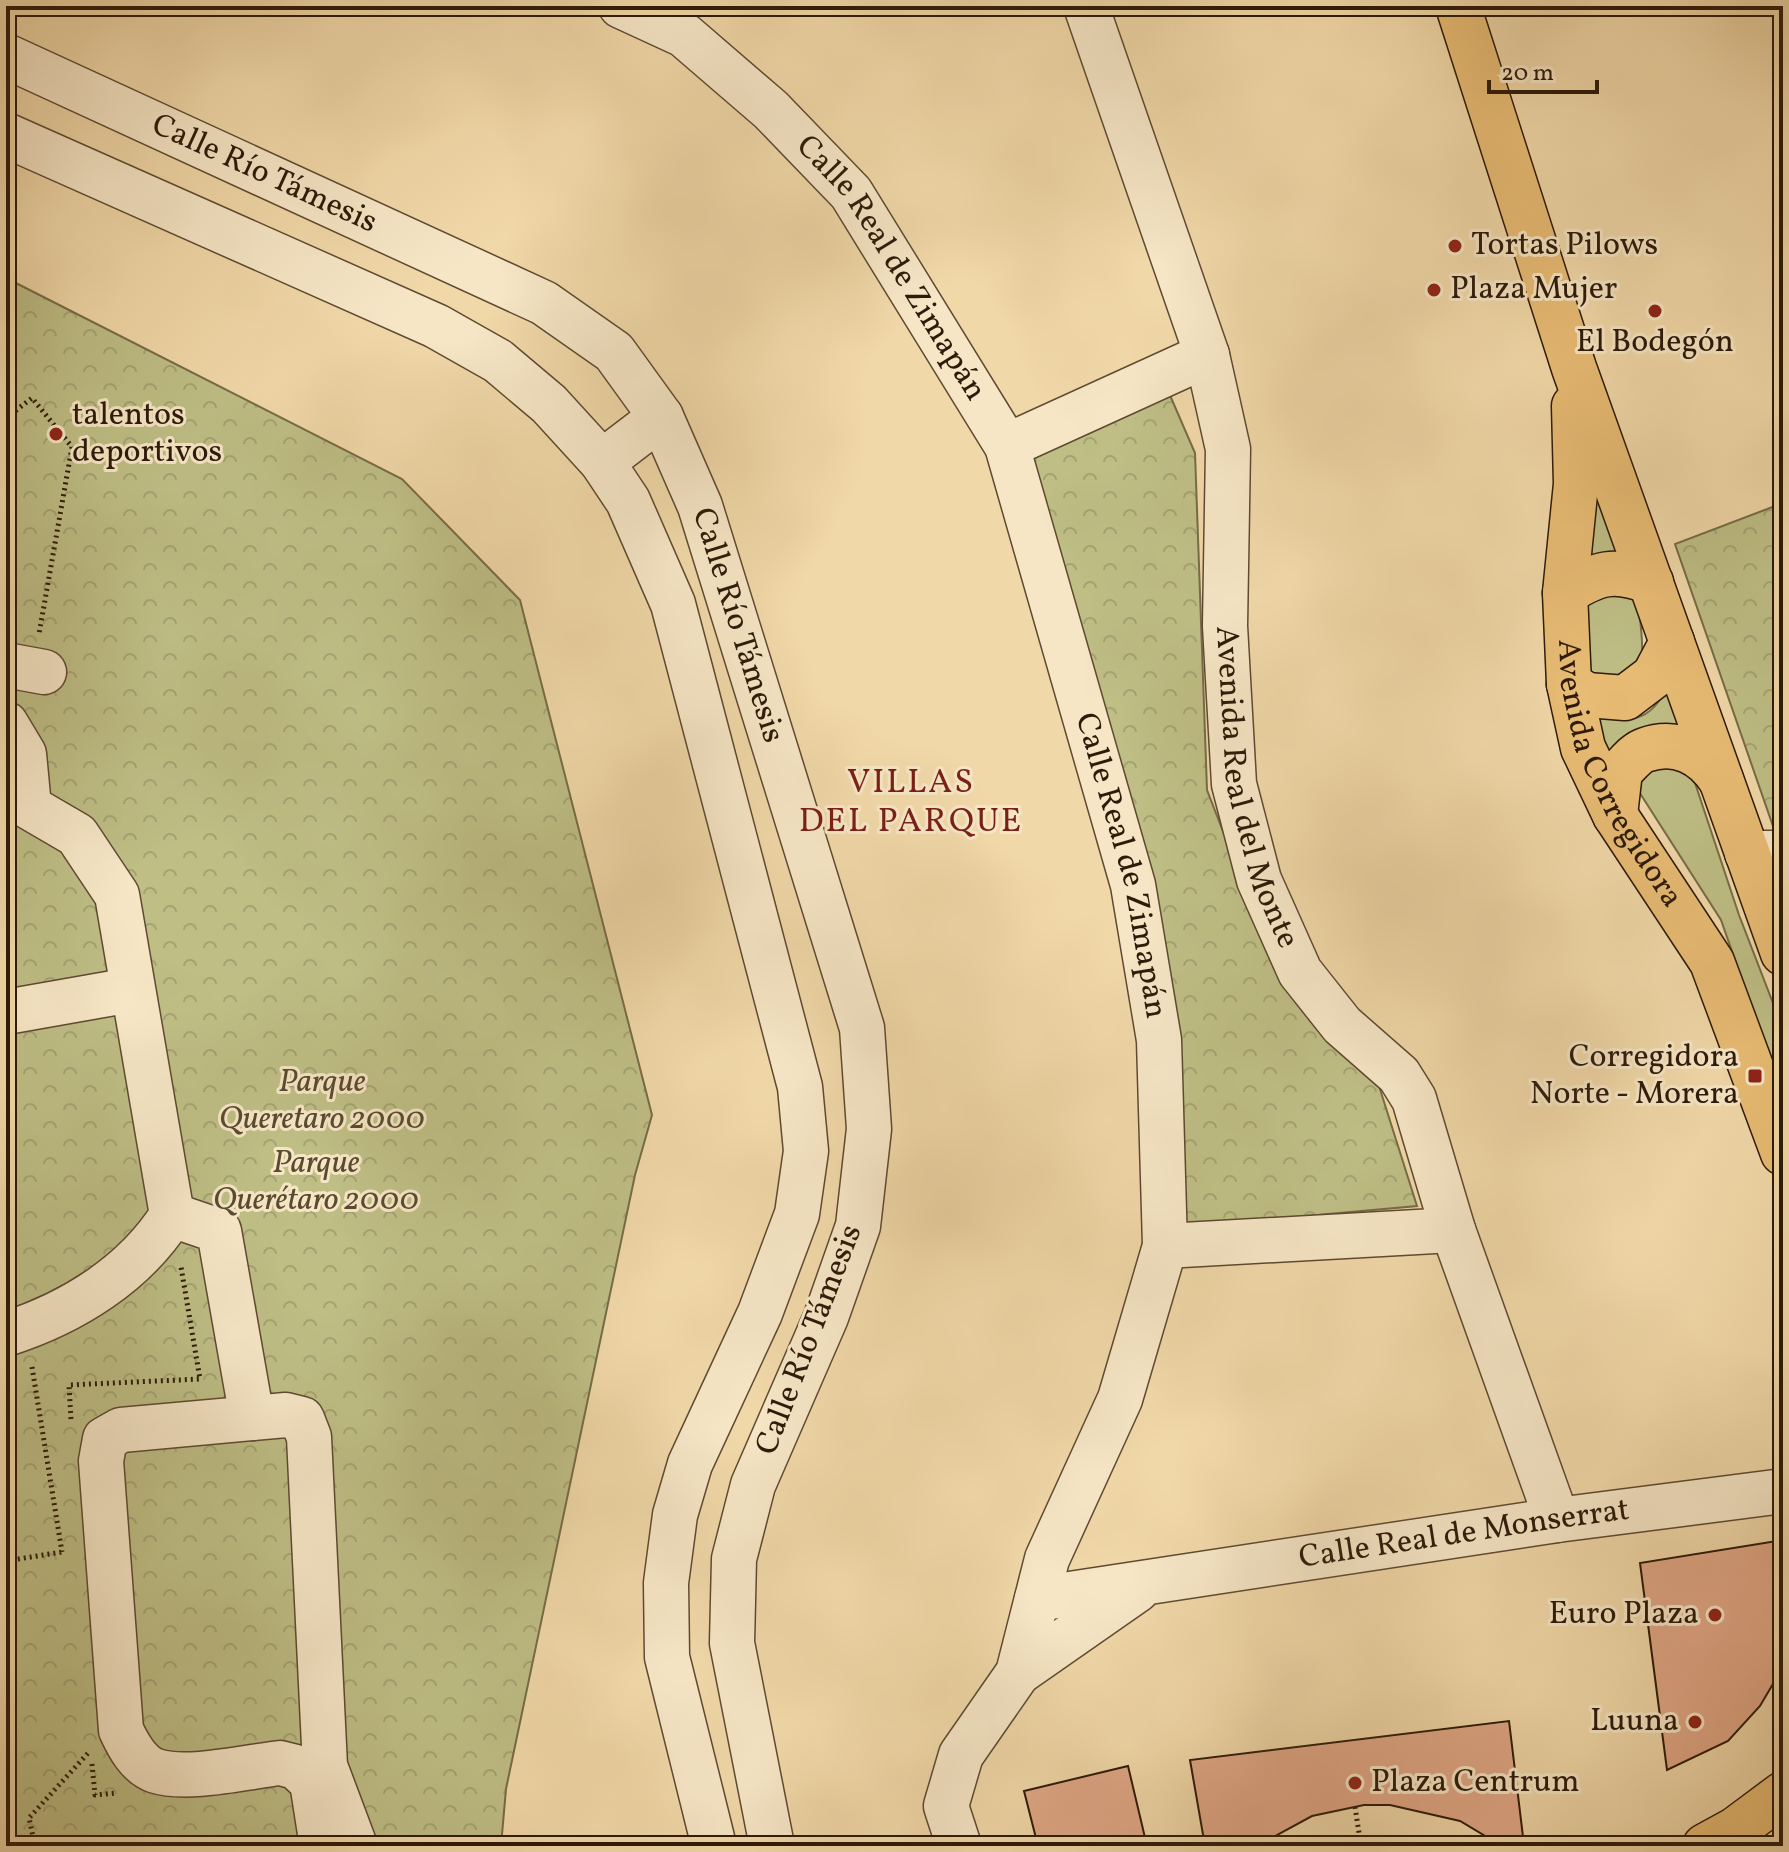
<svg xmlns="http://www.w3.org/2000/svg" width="1789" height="1852" viewBox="0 0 1789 1852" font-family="Vollkorn,serif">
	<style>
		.green { fill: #bebe85; stroke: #766c47; stroke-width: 2 }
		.forest { fill: url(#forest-crowns); stroke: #766c47; stroke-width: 2 }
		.building { fill: #e0a786; stroke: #2d1a09; stroke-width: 2 }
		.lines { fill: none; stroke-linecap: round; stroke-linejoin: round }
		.minor-casing { stroke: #5e4a31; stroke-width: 47 }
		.major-casing { stroke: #2d1a09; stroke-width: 47 }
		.path { stroke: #2d1a09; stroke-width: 5; stroke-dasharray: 2 4; stroke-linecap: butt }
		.minor { stroke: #f6e6c6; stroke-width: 44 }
		.major { stroke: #e8bc74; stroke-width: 44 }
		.poi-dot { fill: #8f2418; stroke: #f6e6c6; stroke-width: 3 }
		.labels { text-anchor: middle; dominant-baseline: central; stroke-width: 6; stroke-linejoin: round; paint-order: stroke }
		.street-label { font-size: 32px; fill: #2d1a09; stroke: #f6e6c6 }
		.poi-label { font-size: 32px; fill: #2d1a09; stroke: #f6e6c6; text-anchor: start }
		.park-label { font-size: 32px; font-style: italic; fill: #584b2e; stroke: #f6e6c6 }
		.neighbourhood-label { font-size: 34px; letter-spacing: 2px; fill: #7a1f14; stroke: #f6e6c6 }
	</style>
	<defs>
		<pattern id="forest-crowns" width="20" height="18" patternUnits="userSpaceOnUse" patternTransform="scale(2)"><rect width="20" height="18" fill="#bebe85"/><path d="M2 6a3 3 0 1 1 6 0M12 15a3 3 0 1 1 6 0" fill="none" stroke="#a4a372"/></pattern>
	</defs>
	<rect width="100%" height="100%" fill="#f1d8a8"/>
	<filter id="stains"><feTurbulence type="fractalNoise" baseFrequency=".0025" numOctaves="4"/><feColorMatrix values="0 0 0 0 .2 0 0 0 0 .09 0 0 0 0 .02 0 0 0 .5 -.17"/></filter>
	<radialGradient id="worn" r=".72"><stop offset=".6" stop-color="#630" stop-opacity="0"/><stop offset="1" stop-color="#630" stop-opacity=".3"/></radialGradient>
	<!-- green -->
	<path class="green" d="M1582 428C1605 497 1653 604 1640 676L1593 682 1582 661Z
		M1671 676 1698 743 1608 765 1590 715C1633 725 1656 721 1671 676Z
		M1664 761 1693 777 1739 915 1783 1029V1097L1721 920 1636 787 1638 777Z"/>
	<!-- forest -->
	<path class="forest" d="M6 278 402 479 520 600 652 1115 635 1175 506 1789 501 1846H6Z
		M1169 393 1195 453 1207 790 1282 983 1379 1086 1417 1206 1171 1228 1180 1038 1029 457Z
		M1783 503V831L1775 832 1675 544Z"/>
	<!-- building -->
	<path class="building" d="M1783 1540V1667L1760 1706 1728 1741 1667 1770 1640 1563Z
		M1509 1721 1524 1845 1502 1846 1460 1821 1390 1805H1364L1312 1816 1257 1846H1205L1190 1760Z
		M1128 1766 1147 1846H1038L1024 1791Z"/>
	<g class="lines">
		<defs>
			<g id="minor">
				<path id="s1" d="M621 6 684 35 771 110 851 193 1007 446 1133 885 1159 1040 1165 1246 1120 1399 1047 1559 1018 1673 961 1755 946 1806 959 1846"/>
				<path id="s2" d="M1086 6 1207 355 1228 449 1225 626 1234 784 1259 880 1300 972 1342 1025 1399 1075 1414 1099 1453 1230 1557 1520"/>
				<path id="s3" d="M6 56 544 303 614 352 661 417 700 506 862 1028 869 1129 858 1226 826 1317 753 1485 734 1559 732 1643 772 1846"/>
				<path d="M6 135 436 326 498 361 549 404 602 462 628 501 673 604 800 1087 806 1151 797 1214 760 1313 690 1464 675 1515 666 1583 667 1657 714 1846"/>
				<path d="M1007 446 1207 355"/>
				<path d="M602 462 661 417"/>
				<path d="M6 665 44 672"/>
				<path d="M6 724 24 754 29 807 77 835 117 895 172 1215C135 1274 72 1313 6 1334"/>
				<path d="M1747 853H1783"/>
				<path d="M6 1012 131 990"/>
				<path d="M172 1215 219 1231 252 1418"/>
				<path d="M1165 1246 1453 1230"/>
				<path id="s4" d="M1037 1599 1557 1520 1783 1491"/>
				<path d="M1018 1673 1137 1590"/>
				<path d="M322 1846 312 1782 296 1767 280 1763C246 1767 187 1781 156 1771 138 1765 128 1745 121 1730L101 1461 105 1439 121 1430 286 1415 302 1419 309 1437 325 1766 355 1846"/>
			</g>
			<g id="major">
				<path d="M1458 6 1574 368 1783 953"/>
				<path id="s5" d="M1574 406 1576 484 1565 593 1569 684 1583 748 1615 815 1712 962 1783 1153"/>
				<path d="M1565 593C1598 572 1614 568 1651 582"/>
				<path d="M1569 684 1587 695 1625 698 1654 676 1672 642"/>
				<path d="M1615 815 1620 771C1627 765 1636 753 1645 750 1676 739 1704 753 1721 780"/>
				<path d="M1705 1846 1736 1829 1783 1794"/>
			</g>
		</defs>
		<!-- minor casing -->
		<use href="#minor" class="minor-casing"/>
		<!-- major casing -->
		<use href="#major" class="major-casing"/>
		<!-- path -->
		<path class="path" d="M6 418 32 398 72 447 39 634
			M32 1367 62 1552
			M71 1419 69 1385 200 1379 181 1267
			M6 1561 62 1552
			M92 1764 95 1795 117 1793
			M1355 1807 1361 1846
			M35 1846 29 1818 89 1752"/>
		<!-- minor -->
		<use href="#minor" class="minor"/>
		<!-- major -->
		<use href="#major" class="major"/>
	</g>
	<!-- markers -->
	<g class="poi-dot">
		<circle cx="1455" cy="246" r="8"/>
		<circle cx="1434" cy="290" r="8"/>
		<circle cx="1655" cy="311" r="8"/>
		<circle cx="56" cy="434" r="8"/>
		<rect x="1747" y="1068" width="16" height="16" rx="4"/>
		<circle cx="1715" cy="1615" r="8"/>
		<circle cx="1695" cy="1722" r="8"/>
		<circle cx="1355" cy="1783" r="8"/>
	</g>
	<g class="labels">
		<!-- street labels -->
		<g class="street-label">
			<text stroke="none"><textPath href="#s3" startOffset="284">Calle Río Támesis</textPath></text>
			<text stroke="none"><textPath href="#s1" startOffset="384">Calle Real de Zimapán</textPath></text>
			<text stroke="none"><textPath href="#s3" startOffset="980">Calle Río Támesis</textPath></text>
			<text stroke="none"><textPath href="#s5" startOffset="380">Avenida Corregidora</textPath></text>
			<text stroke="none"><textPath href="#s2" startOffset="808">Avenida Real del Monte</textPath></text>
			<text stroke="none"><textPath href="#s1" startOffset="1032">Calle Real de Zimapán</textPath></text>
			<text transform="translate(810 1340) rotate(-69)">Calle Río Támesis</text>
			<text stroke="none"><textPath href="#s4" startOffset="432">Calle Real de Monserrat</textPath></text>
		</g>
		<!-- poi labels -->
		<g class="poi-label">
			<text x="1471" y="246">Tortas Pilows</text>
			<text x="1450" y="290">Plaza Mujer</text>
			<text x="1655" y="343" text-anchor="middle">El Bodegón</text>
			<text x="72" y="416">talentos<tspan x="72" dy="37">deportivos</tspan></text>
			<text x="1739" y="1058" text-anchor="end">Corregidora<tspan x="1739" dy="37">Norte - Morera</tspan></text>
			<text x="1699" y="1615" text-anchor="end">Euro Plaza</text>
			<text x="1679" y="1722" text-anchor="end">Luuna</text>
			<text x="1371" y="1783">Plaza Centrum</text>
		</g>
		<!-- park labels -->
		<g class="park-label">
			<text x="322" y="1083">Parque<tspan x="322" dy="37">Queretaro 2000</tspan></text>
			<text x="316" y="1164">Parque<tspan x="316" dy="37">Querétaro 2000</tspan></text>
		</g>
		<!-- neighbourhood labels -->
		<g class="neighbourhood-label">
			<text x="911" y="783">VILLAS<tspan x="911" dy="39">DEL PARQUE</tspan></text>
		</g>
	</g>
	<!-- margin -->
	<rect width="1789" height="1852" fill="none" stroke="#f1d8a8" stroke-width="32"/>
	<rect x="8" y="8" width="1773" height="1836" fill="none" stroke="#2d1a09" stroke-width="4"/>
	<rect x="16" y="16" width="1757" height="1820" fill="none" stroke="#2d1a09" stroke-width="2"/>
	<!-- scale -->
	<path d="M1489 80v12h108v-12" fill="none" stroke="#2d1a09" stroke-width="4"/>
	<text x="1501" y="80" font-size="24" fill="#2d1a09" stroke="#f6e6c6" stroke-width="6" paint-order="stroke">20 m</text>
	<rect width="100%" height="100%" filter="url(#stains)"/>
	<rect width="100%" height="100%" fill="url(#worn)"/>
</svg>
